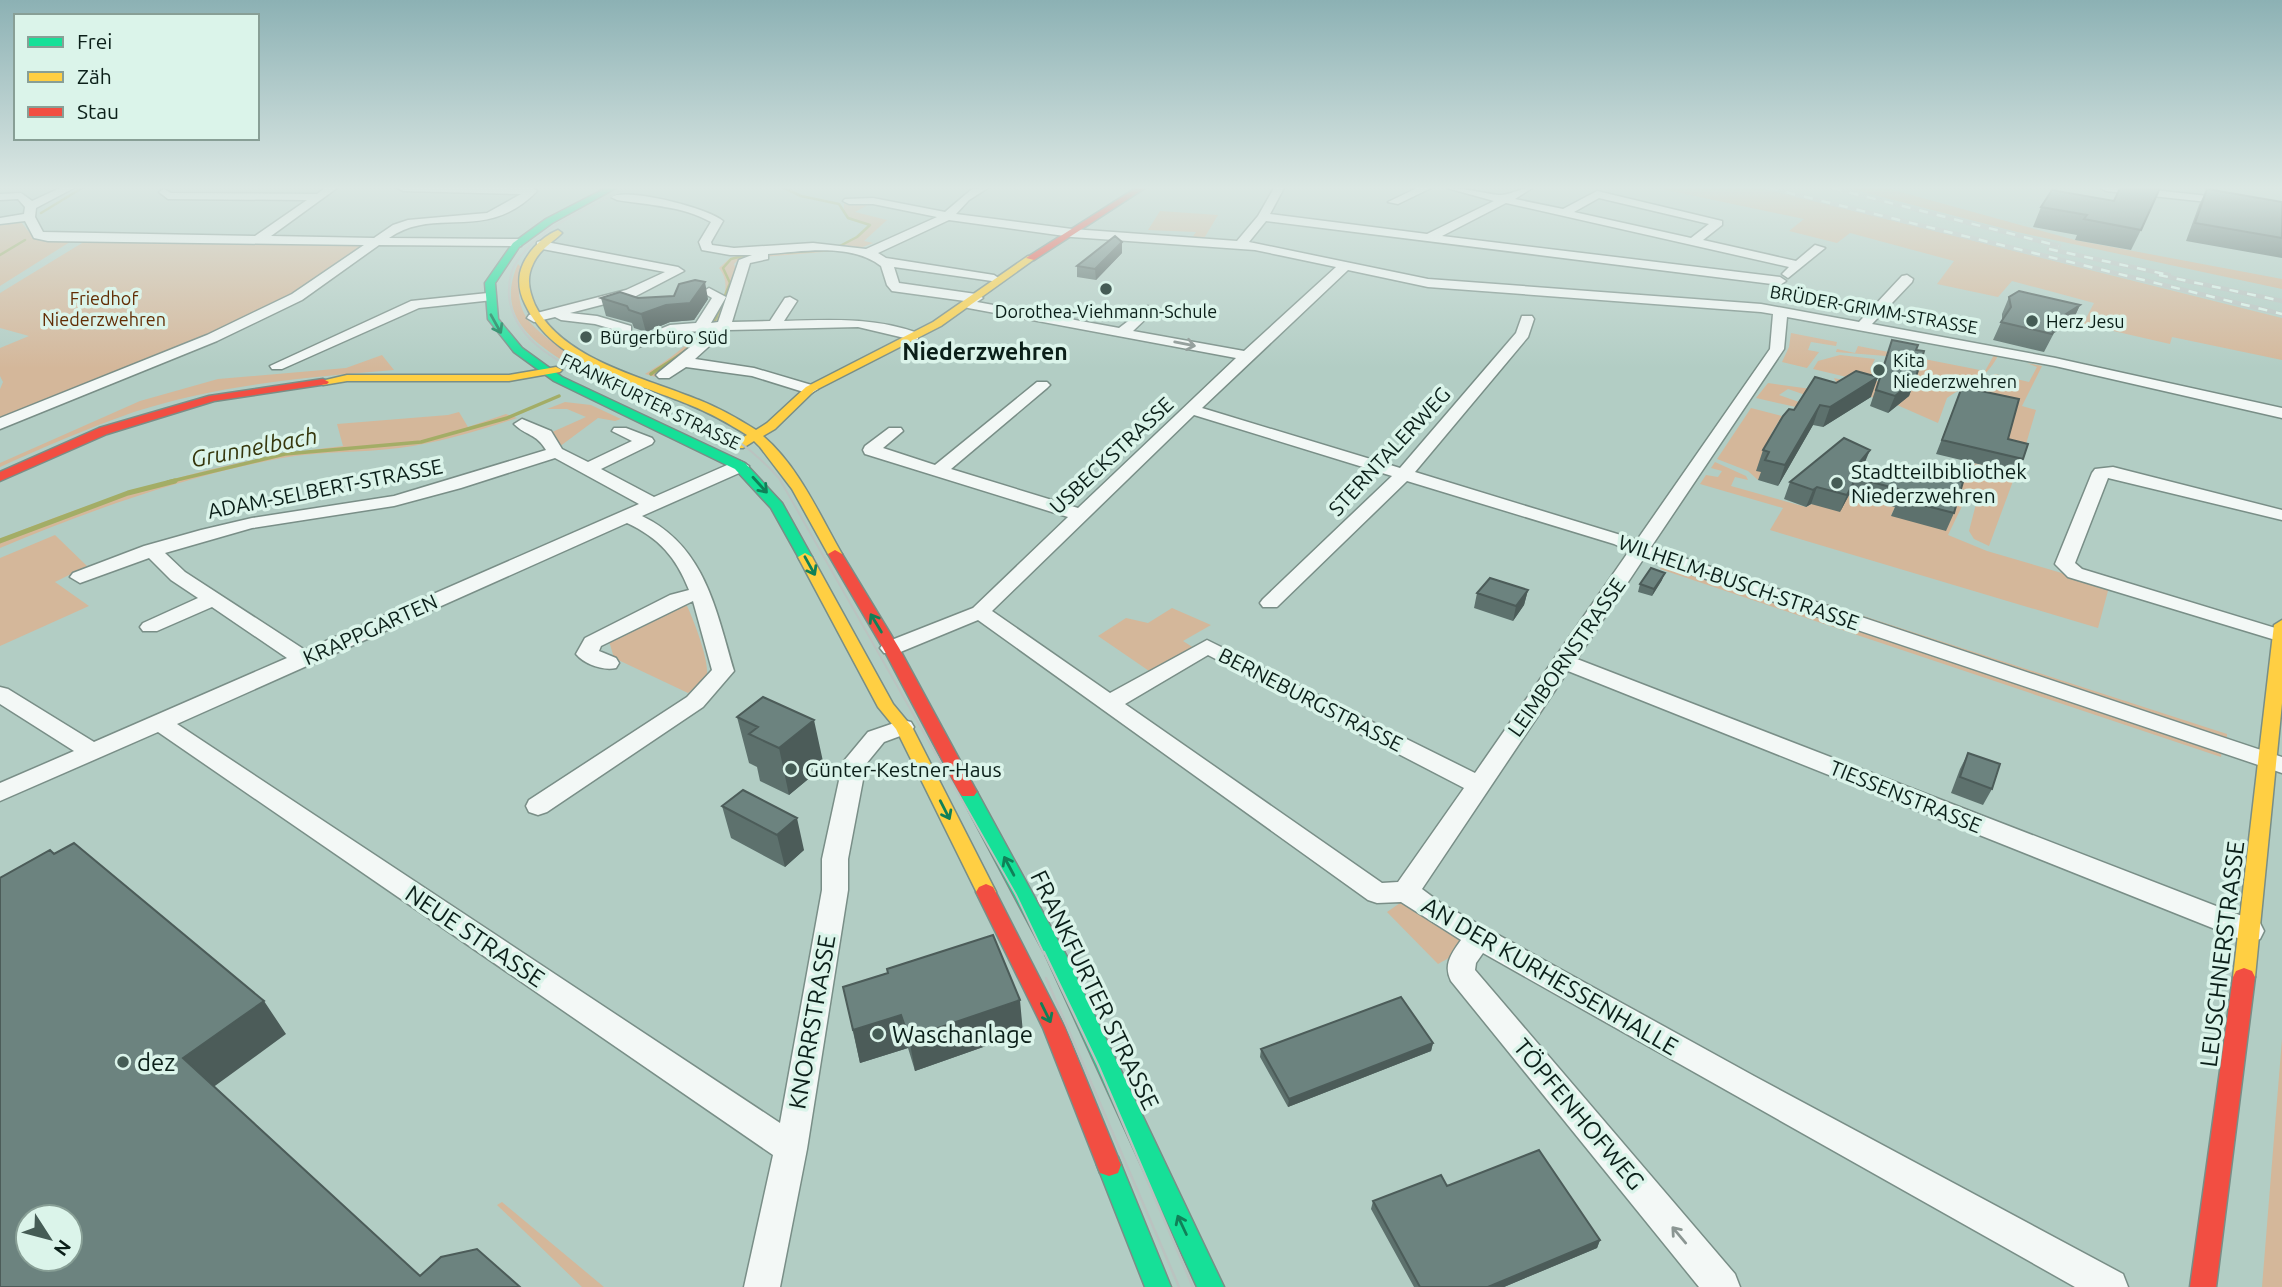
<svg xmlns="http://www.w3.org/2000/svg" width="2282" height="1287" viewBox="0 0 2282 1287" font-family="Ubuntu,sans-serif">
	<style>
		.green { fill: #d4b79a }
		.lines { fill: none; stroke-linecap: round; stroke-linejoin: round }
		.stream-far2 { stroke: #a3ad66; stroke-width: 2.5 }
		.stream-far1 { stroke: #a3ad66; stroke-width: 3.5 }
		.stream { stroke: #a3ad66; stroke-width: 5 }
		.street-casing { stroke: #798e87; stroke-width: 3 }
		.fast-casing { stroke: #798e87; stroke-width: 3 }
		.slow-casing { stroke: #798e87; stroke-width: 3 }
		.jam-casing { stroke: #798e87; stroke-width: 3 }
		.street { fill: #f3f8f6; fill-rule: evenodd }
		.fast { fill: #16e098; fill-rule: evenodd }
		.slow { fill: #ffcf43; fill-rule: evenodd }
		.jam { fill: #f24e42; fill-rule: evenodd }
		.tram-far1 { stroke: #bac3c0; stroke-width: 2 }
		.tram { stroke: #bac3c0; stroke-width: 2.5 }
		.rail-casing { stroke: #bac3c0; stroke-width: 4.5 }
		.rail { stroke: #dbf4ea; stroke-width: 2.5; stroke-dasharray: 9; stroke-linecap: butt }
		.wall { fill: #5d716d }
		.shaded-wall { fill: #4c5c59 }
		.building { fill: #6c837f; stroke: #4c5c59; stroke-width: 2; fill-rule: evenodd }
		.oneway { stroke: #108058 }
		.oneway2 { stroke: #8b9693 }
		.poi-dot { fill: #455c55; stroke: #dbf4ea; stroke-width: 2.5 }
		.labels { text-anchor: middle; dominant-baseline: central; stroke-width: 7; stroke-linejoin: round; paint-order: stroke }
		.far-park-label { font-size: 18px; fill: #622d05; stroke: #dbf4ea }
		.far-street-label { font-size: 18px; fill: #0b1f19; stroke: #dbf4ea }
		.far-poi-label { font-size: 18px; fill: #0b1f19; stroke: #dbf4ea; text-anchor: start }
		.street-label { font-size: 21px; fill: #0b1f19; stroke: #dbf4ea }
		.poi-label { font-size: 21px; fill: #0b1f19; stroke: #dbf4ea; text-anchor: start }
		.far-district-label { font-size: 23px; font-weight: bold; fill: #0b1f19; stroke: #dbf4ea }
		.water-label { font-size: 23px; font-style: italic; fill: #36370d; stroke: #dbf4ea }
		.near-street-label { font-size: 24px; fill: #0b1f19; stroke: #dbf4ea }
		.near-poi-label { font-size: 24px; fill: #0b1f19; stroke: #dbf4ea; text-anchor: start }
	</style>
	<rect width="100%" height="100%" fill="#b2cdc4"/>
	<!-- green -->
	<path class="green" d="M1657 188H1762L2282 318V360L2172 337 2170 344 2083 324 2094 303 2012 281 1998 297 1937 284 1954 261 1850 233 1837 243 1789 231 1804 219Z
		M1847 188H1886L2075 240 2282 279V289L2017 232Z
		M851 202 871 203 855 212 887 220 864 241 873 243 860 248 844 245 870 226 848 218 844 213V203Z
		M1160 211 1218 215 1203 240 1191 239 1196 232 1148 230Z
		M20 220C35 244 46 239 73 240L0 286V222Z
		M87 240 371 242 290 298 212 336 0 422V389L3 382 0 376V348L29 336 0 328V293Z
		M821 249 835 251 739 259 734 264 739 278 723 327 656 377 645 374C673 359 748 303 719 268L729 259 741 254Z
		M518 264 521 267C512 319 532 326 570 355L568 358 560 359C523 335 498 309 518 264Z
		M1791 333 1837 342 1836 346 1811 342 1808 350 1819 352 1807 368 1782 362 1789 347Z
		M1858 346 1985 371 1994 355 1998 356C1983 383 1969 382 1947 398L1938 423 1897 405 1849 390 1842 394 1834 378 1860 384 1893 378 1886 356 1836 352 1837 349 1855 353Z
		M382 355 394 370C307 377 218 385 134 412 88 428 44 447 0 467V463L140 401 218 379 346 368Z
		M1840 355 1875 359 1870 369 1880 375 1855 379 1813 369 1818 361Z
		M2027 363 2042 366 2022 406 2036 410 2022 458 2001 453 1974 391 1995 374 2029 382 2037 367Z
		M1768 383 1811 389 1829 403 1788 389 1779 395 1822 410 1805 409 1756 398Z
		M565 402 591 405 621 419 615 421 598 418 559 447 550 433 586 417 567 409H547Z
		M1751 408 1782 416 1771 434 1777 437 1757 470 1763 472 1758 480 1748 471 1717 459Z
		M459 412 468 427 506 414 517 418C478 431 439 443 399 448 360 453 321 451 282 458 185 476 91 510 0 548V539C111 494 225 459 343 446L337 424 448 415Z
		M1715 462 1746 476 1748 480 1735 477 1731 486 1806 507 1835 492 1895 507 1891 516 1959 494 1964 502 1948 535 1987 551 2109 587 2098 628 1770 530 1783 508 1700 484 1706 475 1718 477 1722 471 1711 468Z
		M1975 463 2016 473 1989 546 1974 539 1969 531 1976 504 1972 495 1934 471 1936 468 1960 474 1965 465 1973 467Z
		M55 535 87 566 55 582 89 606 0 646V558Z
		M1669 553 2227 734V741L1666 557Z
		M1663 564 2222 750 2221 757 1660 569Z
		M677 603 687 606C693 618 712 667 706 678 703 683 693 689 688 693L614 658 609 641Z
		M1172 608 1211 625 1183 641 1194 648 1152 673 1098 636 1126 618 1148 623Z
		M1403 901 1459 937C1462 953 1450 957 1438 964L1387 912Z
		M2282 1039V1287H2262Z
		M502 1202 604 1287H582L497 1205Z"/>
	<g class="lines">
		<!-- stream-far2 -->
		<path class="stream-far2" d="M784 188 801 196 839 204 848 218 870 225 857 237 836 248
			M41 213 82 188
			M781 253 827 250
			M0 255 25 240
			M716 318 730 283 723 268 731 259 750 254"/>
		<!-- stream-far1 -->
		<path class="stream-far1" d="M651 374C673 359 706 342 716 317
			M168 482 285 454 421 442 507 418 559 396"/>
		<!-- stream -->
		<path class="stream" d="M0 541 128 493 175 481"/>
		<defs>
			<path id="street" d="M60 188H74L36 208 35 217 43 232 255 236 307 200 168 199 159 192 164 189 171 193 317 194 325 188H337L271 236 374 238 393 225 408 220 487 213 521 194 403 191 398 188H533L537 191C486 244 436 205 389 238L517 239 521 240V246L379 245 302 300 217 341 0 429V418L207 335 292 294 364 245 48 241 34 238 25 221 0 224V218L24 214 25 207 18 199 0 200V194L21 193 32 201Z
				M988 188 969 200 956 214 1072 229 1237 241 1258 216 1274 188H1284L1270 214 1427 234 1494 201 1447 188C1465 188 1481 193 1499 195 1508 196 1520 188 1532 188L1515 199 1563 209 1597 191 1722 221V225L1703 240 1796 261 1815 245 1825 248 1788 278 1782 274 1789 267 1506 203 1442 236 1780 277 1786 281 1780 285 1266 221 1249 242 1428 279 1761 304 1859 322 1902 276 1907 275 1913 279 1912 282 1872 324 2055 358 2282 408V418L2055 366 1787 317 1784 349 1651 547 2282 757V773L1644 558 1577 659 2260 923 2264 931 2260 939 2250 942 2240 939 1568 671 1422 889 1442 904 1754 1076 2123 1274 2128 1287H2075L1483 953 1476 963 1475 970 1735 1274 1740 1287H1699L1451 981C1443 965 1451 954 1461 940L1401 902 1377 903 1368 900 978 620 898 653H884L880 648 884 643 973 608 1068 517 865 454 863 450 865 446 889 428H901L903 431 883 448 935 465 1037 382H1047L1050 385 1047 388 951 469 1078 508 1236 358 968 308 961 304 965 301 892 291 887 285 881 266C851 243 804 251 768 254V259L750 263 732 322 770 321 785 298 790 297 797 301 784 321C832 320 872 317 918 333V339L913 340 858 327 727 330 695 359 754 368 815 386 818 389 810 394 752 376 686 367 669 378H659L656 375 659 372 710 331 677 332 636 348 631 347V341L670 325 696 323 712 298 702 292 709 288 726 297 711 323 718 322 739 260 752 255H730L702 250 699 242 711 222C683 206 648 205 617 200L611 197C626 187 709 208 723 221L711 242 712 245 734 248 813 243 866 249 937 217 873 204H849L843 201 845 199 873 198 945 212 972 189ZM1599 198 1709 224 1691 238 1574 212ZM949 220 1072 237 1255 250 1336 267 1244 351 1133 331 1155 310 1148 306 1119 328 977 302 983 298 976 294 899 283 894 267 999 282 1000 279 994 275 886 258 878 253ZM1348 270 1428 287 1761 312 1773 314 1770 349 1637 540 1415 472 1528 337 1534 319 1532 316H1522L1516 333 1400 468 1202 408ZM1194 415 1392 476 1263 599 1260 603 1263 607H1277L1407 481 1614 544 1629 551 1475 773 1207 640 1110 693 992 611ZM1208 655 1464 788 1398 882 1382 883 1125 704Z
				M1417 188H1431L1398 204 1388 202Z
				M2101 188H2135L2282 204V210L2106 191Z
				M541 241 678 267 684 271 636 296 570 313 597 316 631 326V332L626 333 595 324 561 320 555 317 534 322 527 318 529 315 626 290 665 272 537 248V242Z
				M488 293 495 297 493 300 419 308 282 369H272L270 366 411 301Z
				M522 419 551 431 562 449 588 462 632 441 612 431 614 428H626L652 438 654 441 652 444 601 469 654 497 734 462 740 461 749 466 746 470 642 516C705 546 716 610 734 671L703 707 547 812 538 815 529 812 526 806 529 800 687 697 712 670 693 601 601 646 599 651 616 658 619 663 616 668C603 671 584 664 576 654L585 638 670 595 689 590C676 557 659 538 627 523L177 724 780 1123 822 890V859L843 762 868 732 903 720 911 722 914 727 911 732 884 742 866 764 848 859V890L807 1149 780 1287H744L773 1155 158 732 0 801V783L74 751 0 704V687L8 689 94 742 287 658 212 607 157 631H143L140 627 143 623 198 598 171 580 149 558 80 583 70 577 73 573 144 546 201 530 252 518 394 496 546 450C536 433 526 436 514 424ZM555 458 639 504 305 650 185 572 165 553 252 528 394 506 461 488Z
				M2113 467 2282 510V520L2108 478 2075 563 2082 569 2282 630V642L2068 577 2055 564 2092 473 2095 469Z"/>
			<path id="fast" d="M606 188H616L552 223 519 247 495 283 498 319 522 348 562 377 745 463 782 503 812 557 810 560H800L771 508 735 469 554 381 514 352 488 319 485 283 513 243 546 219Z
				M968 786 974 788 977 792 1066 955 1224 1287H1197L1046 956 959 792 962 788Z
				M1109 1154 1118 1157 1171 1287H1145L1097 1165 1100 1157Z"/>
			<path id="slow" d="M558 230 562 233C552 243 539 250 533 264 526 278 529 291 535 305 562 360 646 378 699 400 719 408 737 418 756 430L767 423 806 387 933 322 1028 256 1036 258 941 326 814 391 775 429 763 436C799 467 819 514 842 554L835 558 828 554 792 489 760 447 754 441 743 448H735V442L747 435C728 423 710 413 690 405 633 381 553 365 525 304 520 294 518 285 520 273 524 255 541 237 558 230Z
				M556 367 562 370 560 372 509 381H347L323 385 317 382 347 375H509Z
				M805 553 812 557 893 704 912 727 996 892 993 897 986 900 979 897 896 729 878 707 798 557Z
				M2282 620V703L2255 977 2252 983 2244 986 2236 983 2233 977 2274 625Z"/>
			<path id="jam" d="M1136 188H1145L1034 260 1026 258Z
				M323 379 329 382 327 384 214 401 107 434 0 481V472L99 428 209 396Z
				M835 550 842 554 899 648 977 792 974 796H962L959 792 883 648 828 554Z
				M986 884 993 887 1065 1028 1121 1165 1118 1173 1109 1176 1100 1173 1043 1028 976 892 979 887Z
				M2244 968 2252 971 2255 977 2216 1287H2190L2233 977 2236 971Z"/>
		</defs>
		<!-- street casing -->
		<use href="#street" class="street-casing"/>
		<!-- fast casing -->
		<use href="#fast" class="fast-casing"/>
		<!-- slow casing -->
		<use href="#slow" class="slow-casing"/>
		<!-- jam casing -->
		<use href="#jam" class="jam-casing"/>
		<!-- street -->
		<use href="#street" class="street"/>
		<!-- fast -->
		<use href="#fast" class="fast"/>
		<!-- slow -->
		<use href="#slow" class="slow"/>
		<!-- jam -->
		<use href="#jam" class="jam"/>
		<!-- tram-far1 -->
		<path class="tram-far1" d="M627 188C591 207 545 224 520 257 510 269 508 282 509 297 514 336 550 358 583 374 623 393 667 403 707 423 735 436 758 455 779 478L1016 895 1044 954"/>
		<!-- tram -->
		<path class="tram" d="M1044 952 1098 1065 1193 1287
			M1046 978 1179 1287"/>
		<defs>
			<path id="rail" d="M1769 188 2282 314
				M1832 188 2059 246
				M2049 249 2169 275
				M2159 275 2282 301"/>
		</defs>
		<!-- rail casing -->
		<use href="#rail" class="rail-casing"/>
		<!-- rail -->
		<use href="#rail" class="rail"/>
	</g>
	<!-- wall -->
	<path class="wall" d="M2207 189 2282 202V258L2186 241 2199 205Z
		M2052 190 2141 230 2131 250 2075 240 2077 235 2033 227 2041 207Z
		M1122 253 1096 280 1077 277V266Z
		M2009 297 2080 305 2072 322 2054 333 2044 352 1993 340 2002 320V314Z
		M601 298H638L708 299 694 320 670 322 646 332 634 328 632 323 606 316Z
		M1892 340 1916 350 1915 380 1909 396 1888 413 1870 406Z
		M1962 387 2008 439 2023 459 2016 473 1936 454Z
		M1871 397 1823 427 1813 425 1778 486 1758 480 1761 472 1756 471 1763 450 1794 410Z
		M1864 464 1954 513 1946 531 1891 516 1895 507 1849 495 1840 512 1811 504 1806 507 1784 499 1790 482Z
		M1662 580 1652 596 1638 592 1640 584Z
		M1528 590 1524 605 1513 621 1474 608 1477 593Z
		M763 697 824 766 789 795 760 781 757 767 749 763 737 717Z
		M1968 753 1992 789 1983 805 1951 793 1960 769Z
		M722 806 804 850 785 867 731 838Z
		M843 987 1023 1033 915 1071 908 1048 860 1063Z
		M1433 1043 1431 1051 1288 1107 1260 1057 1261 1049Z
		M1447 1186 1600 1240 1597 1248 1504 1287H1414L1371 1209 1373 1201Z"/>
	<!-- shaded-wall -->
	<path class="shaded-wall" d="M1122 242V253L1096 280 1095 269Z
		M705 282 708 299 694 320 670 322 646 332 641 314Z
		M2080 305 2072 322 2054 333 2044 352 2063 316Z
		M1878 377 1871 397 1823 427 1830 407Z
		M1915 380 1909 396 1888 413 1895 396Z
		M1820 405 1813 425 1778 486 1785 465Z
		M1870 450 1863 467 1859 463Z
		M1856 478 1849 495 1840 512 1847 495Z
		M1817 487 1811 504 1806 507 1813 490Z
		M1665 573 1662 580 1652 596 1654 589Z
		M1528 590 1524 605 1513 621 1516 606Z
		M814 720 824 766 789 795 779 748Z
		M797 818 804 850 785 867 777 835Z
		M1020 1000 1023 1033 915 1071 909 1038Z
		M264 1001 286 1034 208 1091 183 1058Z
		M901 1015 908 1048 860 1063 853 1030Z
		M1433 1043 1431 1051 1288 1107 1289 1099Z
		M1600 1240 1597 1248 1504 1287H1488Z"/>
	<!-- building -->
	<path class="building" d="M2120 188H2160L2141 230 2084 219 2087 215 2041 207 2052 190 2114 201Z
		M2207 189 2282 202V238L2195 223Z
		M1115 236 1122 242 1095 269 1077 266Z
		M695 280 705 282 690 303 666 305 641 314 629 310 627 306 601 298 620 292 638 298 674 296 679 284Z
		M2019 291 2080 305 2063 316 2052 334 2001 322 2011 307 2009 297Z
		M1892 340 1918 345 1916 350 1924 351 1915 380 1895 396 1876 390Z
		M1856 371 1878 377 1830 407 1820 405 1785 465 1765 460 1769 452 1763 450 1783 416 1789 409 1794 410 1815 377 1836 383Z
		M1962 387 2019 399 2008 439 2028 444 2023 459 1942 440Z
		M1844 438 1870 450 1859 463 1896 472 1900 466 1963 482 1954 513 1899 499 1902 490 1856 478 1847 495 1817 487 1813 490 1790 482Z
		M1651 568 1665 573 1654 589 1640 584Z
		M1490 578 1528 590 1516 606 1477 593Z
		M763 697 814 720 779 748 749 734 758 727 737 717Z
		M1968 753 2000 764 1992 789 1960 777Z
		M743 790 797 818 777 835 722 806Z
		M74 843 264 1001 183 1058 420 1276 441 1257 477 1249 520 1287H0V878L50 850 54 854ZM28 1217H70V1259H28Z
		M993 935 1020 1000 909 1038 901 1015 853 1030 843 987 888 973 887 969Z
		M1401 997 1433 1043 1289 1099 1261 1049Z
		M1539 1150 1600 1240 1488 1287H1420L1373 1201 1441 1175 1447 1186Z"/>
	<!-- one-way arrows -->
	<defs><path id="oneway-shaft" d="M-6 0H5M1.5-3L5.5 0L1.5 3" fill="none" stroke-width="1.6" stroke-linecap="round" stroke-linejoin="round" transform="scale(1.75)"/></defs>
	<g class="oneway">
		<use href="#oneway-shaft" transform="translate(496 324) rotate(61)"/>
		<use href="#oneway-shaft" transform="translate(760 485) rotate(48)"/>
		<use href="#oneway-shaft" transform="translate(810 566) rotate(61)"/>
		<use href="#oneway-shaft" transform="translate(876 623) rotate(-121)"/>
		<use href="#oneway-shaft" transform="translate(945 810) rotate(63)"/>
		<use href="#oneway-shaft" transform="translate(1009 866) rotate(-118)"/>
		<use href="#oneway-shaft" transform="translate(1046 1013) rotate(64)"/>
		<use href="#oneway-shaft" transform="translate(1182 1225) rotate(-115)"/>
	</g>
	<g class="oneway2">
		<use href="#oneway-shaft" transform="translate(1185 344) rotate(11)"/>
		<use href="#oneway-shaft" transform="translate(1679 1235) rotate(-130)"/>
	</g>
	<!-- sky -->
	<linearGradient id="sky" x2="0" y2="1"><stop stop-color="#8cb1b4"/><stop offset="0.51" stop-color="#dce8e4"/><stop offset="1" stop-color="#dce8e4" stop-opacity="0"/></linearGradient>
	<rect width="2282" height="368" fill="url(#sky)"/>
	<!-- markers -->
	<g class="poi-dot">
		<circle cx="1106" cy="289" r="7"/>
		<circle cx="2032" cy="321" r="7"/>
		<circle cx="586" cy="337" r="7"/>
		<circle cx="1879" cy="370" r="7"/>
		<circle cx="1837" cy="483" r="7"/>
		<circle cx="791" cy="769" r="7"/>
		<circle cx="878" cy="1034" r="7"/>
		<circle cx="123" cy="1062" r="7"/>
	</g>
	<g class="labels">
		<!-- far-park labels -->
		<g class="far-park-label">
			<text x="104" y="298">Friedhof<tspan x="104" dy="21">Niederzwehren</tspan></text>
		</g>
		<!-- far-street labels -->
		<g class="far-street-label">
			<text transform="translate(1874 309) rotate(10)">BRÜDER-GRIMM-STRASSE</text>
			<text transform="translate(651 401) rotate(26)">FRANKFURTER STRASSE</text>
		</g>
		<!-- far-poi labels -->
		<g class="far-poi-label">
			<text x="1106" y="311" text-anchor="middle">Dorothea-Viehmann-Schule</text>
			<text x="2046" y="321">Herz Jesu</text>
			<text x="600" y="337">Bürgerbüro Süd</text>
			<text x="1893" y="360">Kita<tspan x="1893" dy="21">Niederzwehren</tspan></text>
		</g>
		<!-- street labels -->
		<g class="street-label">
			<text transform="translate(1389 451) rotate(-47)">STERNTALERWEG</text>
			<text transform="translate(1111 455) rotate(-43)">USBECKSTRASSE</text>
			<text transform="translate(325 488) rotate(-11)">ADAM-SELBERT-STRASSE</text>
			<text transform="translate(1739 582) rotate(19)">WILHELM-BUSCH-STRASSE</text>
			<text transform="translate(370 629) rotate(-24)">KRAPPGARTEN</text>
			<text transform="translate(1566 657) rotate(-55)">LEIMBORNSTRASSE</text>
			<text transform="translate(1311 699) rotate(27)">BERNEBURGSTRASSE</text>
			<text transform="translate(1906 796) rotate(22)">TIESSENSTRASSE</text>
		</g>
		<!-- poi labels -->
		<g class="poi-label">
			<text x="1851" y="471">Stadtteilbibliothek<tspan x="1851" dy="24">Niederzwehren</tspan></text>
			<text x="805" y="769">Günter-Kestner-Haus</text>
		</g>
		<!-- far-district labels -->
		<g class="far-district-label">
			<text x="985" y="351">Niederzwehren</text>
		</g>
		<!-- water labels -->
		<g class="water-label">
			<text transform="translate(254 447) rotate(-11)">Grunnelbach</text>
		</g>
		<!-- near-street labels -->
		<g class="near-street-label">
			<text transform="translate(475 936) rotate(34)">NEUE STRASSE</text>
			<text transform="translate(2222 954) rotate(-83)">LEUSCHNERSTRASSE</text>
			<text transform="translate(1550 976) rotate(30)">AN DER KURHESSENHALLE</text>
			<text transform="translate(1095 990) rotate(64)">FRANKFURTER STRASSE</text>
			<text transform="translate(812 1022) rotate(-80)">KNORRSTRASSE</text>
			<text transform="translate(1579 1114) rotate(50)">TÖPFENHOFWEG</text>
		</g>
		<!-- near-poi labels -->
		<g class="near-poi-label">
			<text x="892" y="1034">Waschanlage</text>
			<text x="137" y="1062">dez</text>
		</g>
	</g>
	<!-- legend -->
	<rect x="14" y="14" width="245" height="126" fill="#dbf4ea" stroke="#889f96" stroke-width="2"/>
	<rect x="28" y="37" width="35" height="10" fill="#16e098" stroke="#889f96" stroke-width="2"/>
	<text x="77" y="49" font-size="21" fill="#0b1f19">Frei</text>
	<rect x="28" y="72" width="35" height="10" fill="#ffcf43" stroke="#889f96" stroke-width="2"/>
	<text x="77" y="84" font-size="21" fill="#0b1f19">Zäh</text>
	<rect x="28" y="107" width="35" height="10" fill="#f24e42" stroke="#889f96" stroke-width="2"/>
	<text x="77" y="119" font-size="21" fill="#0b1f19">Stau</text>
	<!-- north arrow -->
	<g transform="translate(49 1238) rotate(126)"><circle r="33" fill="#dbf4ea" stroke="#889f96" stroke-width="2"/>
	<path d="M0-5L12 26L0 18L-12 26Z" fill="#455c55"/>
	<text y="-10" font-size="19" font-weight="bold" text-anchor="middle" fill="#0b1f19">N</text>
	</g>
</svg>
